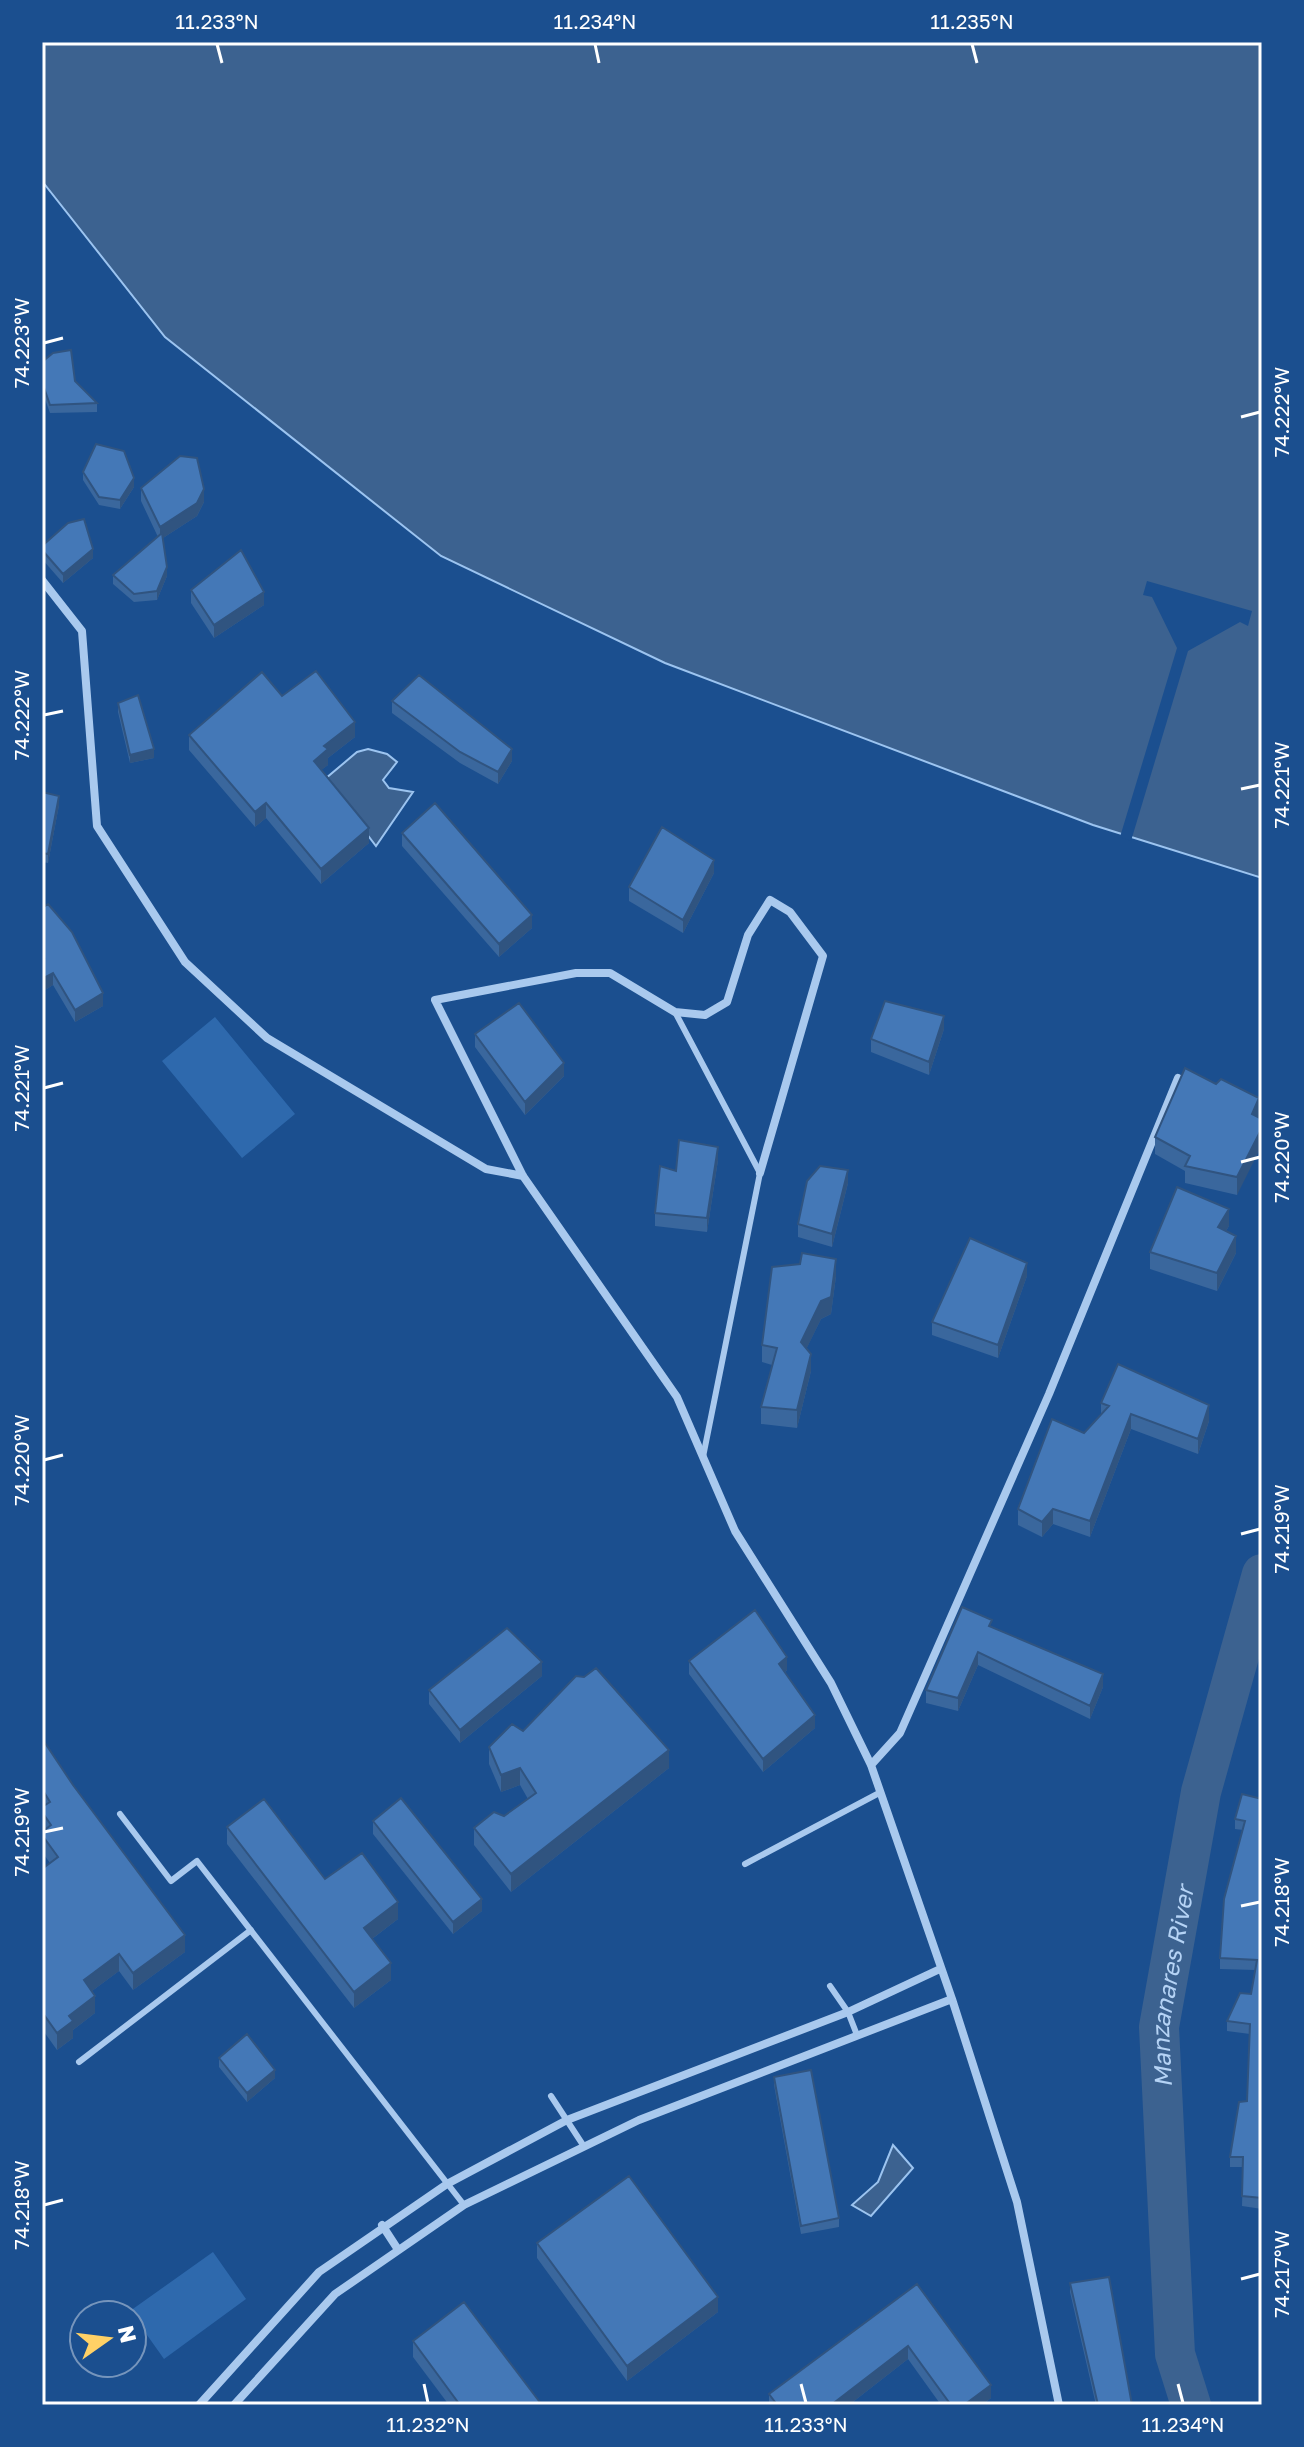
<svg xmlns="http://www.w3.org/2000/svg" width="1304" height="2447" viewBox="0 0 1304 2447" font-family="'Golos Text',sans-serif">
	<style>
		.green { fill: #2e69ad }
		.water { fill: #3c6290; stroke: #9cc4f0; stroke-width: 2 }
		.pier { fill: #1b4f8f }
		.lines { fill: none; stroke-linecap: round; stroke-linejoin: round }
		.river { stroke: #3c6290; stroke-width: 40 }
		.lane { stroke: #a9c9ee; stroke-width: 6 }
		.street { stroke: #a9c9ee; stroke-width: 8 }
		.wall { fill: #3a679d }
		.shaded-wall { fill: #305480 }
		.building { fill: #4478b7; stroke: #305480; stroke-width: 2 }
		.ticks { fill: none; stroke: #fff; stroke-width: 3 }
		.labels { text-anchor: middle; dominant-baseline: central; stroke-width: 7; stroke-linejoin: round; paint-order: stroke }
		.water-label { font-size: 24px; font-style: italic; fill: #b5d3f5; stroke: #1b4f8f }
		.neatline { fill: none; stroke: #fff; stroke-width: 3 }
		.ticks-label { font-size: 20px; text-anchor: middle; fill: #fff }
	</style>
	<rect width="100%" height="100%" fill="#1b4f8f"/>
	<!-- green -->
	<path class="green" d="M215 1017 295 1114 242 1158 162 1061Z
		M213 2252 246 2299 164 2359 130 2311Z"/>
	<!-- water -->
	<path class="water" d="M42 42H1262V878L1093 825 665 663 441 556 165 337 42 181Z
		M368 749 387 754 397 762 383 780 389 788 413 792 376 846 325 779 357 752Z
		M893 2145 913 2168 871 2216 852 2205 878 2182Z"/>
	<!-- pier -->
	<path class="pier" d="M1147 581 1252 611 1248 626 1240 622 1188 651 1131 841 1120 837 1177 648 1152 597 1143 595Z"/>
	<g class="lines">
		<!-- river -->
		<path class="river" id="s1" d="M1191 2405 1175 2354 1159 2027 1201 1792 1262 1574"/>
		<!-- lane -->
		<path class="lane" d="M675 1012 760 1173 703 1457
			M120 1814 171 1881 197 1861 464 2205
			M745 1864 881 1792
			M830 1986 848 2012 857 2035
			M79 2062 251 1930
			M551 2096 583 2145"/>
		<!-- street -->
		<path class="street" d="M42 580 82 631 97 826 185 962 267 1038 486 1169 523 1176
			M760 1173 823 956 790 912 770 900 748 935 727 1002 705 1015 675 1012 610 973H576L435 1000 523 1176 677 1397 735 1531 831 1683 871 1765 952 1999 1017 2202 1059 2405
			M871 1765 900 1733 1049 1394 1178 1078
			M382 2225 397 2248
			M199 2405 319 2272 447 2184 567 2120 848 2012 940 1969
			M234 2405 335 2294 464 2205 639 2120 952 1999"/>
	</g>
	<!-- wall -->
	<path class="wall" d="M42 362 75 381 97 403V412L50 413 42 391Z
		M83 472 134 487 120 509 99 505 83 480Z
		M141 488 204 502 197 516 163 538 167 576 157 600 134 602 113 584V575L158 537 141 501Z
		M42 546 93 558 63 583 42 559Z
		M191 590 264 605 214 638 191 603Z
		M282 696 355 737 328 758V765L321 770 369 843 321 884 266 818 255 827 189 750V735Z
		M392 701 512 761 498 784 460 763 392 713Z
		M118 703 154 758 130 763 118 712Z
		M42 792 59 805 48 863 42 862Z
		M402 833 532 928 499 957 402 846Z
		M714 873 683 933 629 901V887Z
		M42 908 103 1006 75 1022 53 985 42 992Z
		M944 1029 929 1075 871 1052V1039Z
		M475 1034 564 1076 525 1115 475 1047Z
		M1259 1115 1237 1195 1185 1183V1171L1155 1154V1137Z
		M718 1160 707 1232 655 1226V1213L676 1171Z
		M848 1183 832 1247 798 1237V1224Z
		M1229 1226 1226 1231 1236 1253 1217 1291 1150 1269V1252Z
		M836 1276 831 1314 821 1319 806 1349 811 1371 797 1428 761 1424V1407L772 1365 762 1362V1345Z
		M1027 1276 998 1358 932 1335V1322Z
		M1101 1403 1209 1421 1198 1454 1131 1429 1090 1537 1053 1524 1042 1537 1018 1525V1509L1101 1415Z
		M992 1627 1103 1687 1090 1719 978 1665 958 1711 926 1703V1690Z
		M689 1661 787 1670 785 1672 815 1728 763 1772 689 1674Z
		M542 1676 460 1743 429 1704V1690Z
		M523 1731 669 1768 511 1892 474 1845V1828L504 1816 528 1799 520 1785 501 1792 489 1764V1747Z
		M1262 1739V1763L1259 1762V1752Z
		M42 1741 185 1952 133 1990 119 1971 92 1991 95 2013 73 2030V2038L57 2050 42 2029V1869L50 1863 42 1852V1832L43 1831 42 1829Z
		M1262 1799V2209L1242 2206 1243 2167H1230V2157L1247 2101 1250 2034 1227 2031V2021L1251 1994 1255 1970 1220 1969V1958L1243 1830 1235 1829V1819Z
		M373 1821 482 1911 453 1934 373 1834Z
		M227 1827 398 1919 372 1939 391 1980 354 2008 227 1844Z
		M219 2058 275 2078 247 2102 219 2067Z
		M774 2077 839 2218V2227L801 2234 774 2085Z
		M537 2243 718 2312 627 2381 537 2258Z
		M1070 2283 1132 2405H1096L1070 2292Z
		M917 2284 991 2398 982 2405H941L908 2359 849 2405H769V2394Z
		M413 2341 542 2405H449L413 2357Z"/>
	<!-- shaded-wall -->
	<path class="shaded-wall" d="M45 457V466L42 469V460Z
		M134 478V487L120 509V500Z
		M204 489V502L197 516 160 540V527Z
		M93 549V558L63 583V574Z
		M167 567V576L157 600V591Z
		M264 592V605L214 638V625Z
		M355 722V737L328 758V765L314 776V761L324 746Z
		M154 749V758L130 763V755Z
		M512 749V761L498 784V772Z
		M59 796V805L48 863V854Z
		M266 803V818L255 827V812Z
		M369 828V843L321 884V869Z
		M714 860V873L683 933V920Z
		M532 915V928L499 957V944Z
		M53 973V985L42 992V979Z
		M103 993V1006L75 1022V1010Z
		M944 1016V1029L929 1075V1062Z
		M564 1063V1076L525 1115V1102Z
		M1259 1098V1115L1252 1132V1114Z
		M1262 1128V1145L1237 1195V1177Z
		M718 1147V1160L707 1232V1218Z
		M848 1170V1183L832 1247V1234Z
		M1229 1209V1226L1218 1244V1227Z
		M1236 1236V1253L1217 1291V1273Z
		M836 1259V1276L831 1314 821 1319 801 1360V1342Z
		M1027 1263V1276L998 1358V1345Z
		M811 1354V1371L797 1428V1410Z
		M1209 1405V1421L1198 1454V1439Z
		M1131 1414V1429L1090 1537V1521Z
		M1053 1509V1524L1042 1537V1522Z
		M978 1652V1665L958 1711V1698Z
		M787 1657V1670L779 1677V1664Z
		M542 1662V1676L460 1743V1730Z
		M1103 1674V1687L1090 1719V1706Z
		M815 1715V1728L763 1772V1759Z
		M669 1750V1768L511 1892V1874Z
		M520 1768V1785L501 1792V1775Z
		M482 1899V1911L453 1934V1922Z
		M398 1902V1919L364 1945V1928Z
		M185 1935V1952L133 1990V1973Z
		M119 1954V1971L84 1997V1980Z
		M391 1963V1980L354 2008V1992Z
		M95 1996V2013L73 2030V2038L57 2050V2033L69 2016Z
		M275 2070V2078L247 2102V2093Z
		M718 2297V2312L627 2381V2366Z
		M908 2346V2359L849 2405H831Z
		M991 2385V2398L982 2405H964Z"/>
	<!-- building -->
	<path class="building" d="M71 350 75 381 97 403 50 405 42 382V362L53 353Z
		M42 442 45 457 42 460Z
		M96 444 124 451 134 478 120 500 99 497 83 472Z
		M180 456 197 458 204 489 197 503 160 527 141 488Z
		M84 519 93 549 63 574 42 550V546L68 523Z
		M162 533 167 567 157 591 134 594 113 575Z
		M241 550 264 592 214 625 191 590Z
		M316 671 355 722 324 746 328 749 314 761 369 828 321 869 266 803 255 812 189 735 262 672 282 696Z
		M419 675 512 749 498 772 460 752 392 701Z
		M138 695 154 749 130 755 118 703Z
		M42 792 59 796 48 854 42 853Z
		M435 803 532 915 499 944 402 833Z
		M662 827 714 860 683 920 629 887Z
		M48 904 72 932 103 993 75 1010 53 973 42 979V959L44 958 42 954V908Z
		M885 1001 944 1016 929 1062 871 1039Z
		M519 1003 564 1063 525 1102 475 1034Z
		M1185 1068 1216 1084 1221 1079 1259 1098 1252 1114 1262 1119V1128L1237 1177 1185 1166 1190 1156 1155 1137Z
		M679 1140 718 1147 707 1218 655 1213 660 1166 676 1171Z
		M820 1166 848 1170 832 1234 798 1224 807 1181Z
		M1177 1187 1229 1209 1218 1227 1236 1236 1217 1273 1150 1252Z
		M970 1238 1027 1263 998 1345 932 1322Z
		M802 1253 836 1259 831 1297 821 1301 801 1342 811 1354 797 1410 761 1407 777 1348 762 1345 772 1267 800 1264Z
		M1118 1364 1209 1405 1198 1439 1131 1414 1090 1521 1053 1509 1042 1522 1018 1509 1052 1419 1084 1433 1109 1406 1101 1403Z
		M962 1607 992 1620 989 1626 1103 1674 1090 1706 978 1652 958 1698 926 1690Z
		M755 1610 787 1657 779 1664 815 1715 763 1759 689 1661Z
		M507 1628 542 1662 460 1730 429 1690Z
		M596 1668 669 1750 511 1874 474 1828 494 1812 504 1816 536 1793 520 1768 501 1775 489 1747 512 1724 523 1731 576 1676 584 1677Z
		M43 1740 73 1785 185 1935 133 1973 119 1954 84 1980 95 1996 69 2016 73 2021 57 2033 42 2012V1869L58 1857 42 1835V1832L51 1825 42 1812V1807L50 1802 42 1789V1741Z
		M1242 1794 1262 1799V2198L1242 2196 1243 2157H1230L1239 2102 1247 2101 1250 2024 1227 2021 1240 1993 1251 1994 1257 1960 1220 1958 1224 1899 1245 1821 1235 1819Z
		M401 1798 482 1899 453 1922 373 1821Z
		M264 1799 325 1879 362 1853 398 1902 364 1928 391 1963 354 1992 227 1827Z
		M247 2034 275 2070 247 2093 219 2058Z
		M811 2070 839 2218 801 2226 774 2077Z
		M629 2176 718 2297 627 2366 537 2243Z
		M1109 2277 1132 2405H1098L1070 2283Z
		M917 2284 991 2385 964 2405H951L908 2346 831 2405H771L775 2402 769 2394Z
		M464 2302 542 2405H460L413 2341Z"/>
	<!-- ticks -->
	<path class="ticks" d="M217 44 222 63M595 44 599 63M972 44 977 63M44 343 63 338M1241 417 1260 412M44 715 63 711M1241 789 1260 785M44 1088 63 1083M1241 1162 1260 1157M44 1460 63 1455M1241 1534 1260 1529M44 1832 63 1828M1241 1906 1260 1902M44 2205 63 2200M1241 2279 1260 2274M424 2384 428 2403M801 2384 806 2403M1178 2384 1183 2403"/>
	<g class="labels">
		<!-- water labels -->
		<g class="water-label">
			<text stroke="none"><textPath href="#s1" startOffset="422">Manzanares River</textPath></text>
		</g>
	</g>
	<!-- border -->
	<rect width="1304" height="2447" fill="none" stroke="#1b4f8f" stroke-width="88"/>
	<!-- north arrow -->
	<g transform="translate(108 2339) rotate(76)"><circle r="38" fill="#1b4f8f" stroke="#7695bc" stroke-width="2"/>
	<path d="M0-6L14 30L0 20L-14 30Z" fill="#ffd166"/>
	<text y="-12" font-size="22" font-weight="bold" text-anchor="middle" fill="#ffffff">N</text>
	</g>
	<rect x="44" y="44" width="1216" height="2359" class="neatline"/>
	<g class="ticks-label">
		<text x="217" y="29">11.233°N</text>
		<text x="595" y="29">11.234°N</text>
		<text x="972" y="29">11.235°N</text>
		<text transform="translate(22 343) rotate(-90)" y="7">74.223°W</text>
		<text transform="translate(1282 412) rotate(-90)" y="7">74.222°W</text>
		<text transform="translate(22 715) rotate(-90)" y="7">74.222°W</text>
		<text transform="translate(1282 785) rotate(-90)" y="7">74.221°W</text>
		<text transform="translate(22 1088) rotate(-90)" y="7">74.221°W</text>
		<text transform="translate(1282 1157) rotate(-90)" y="7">74.220°W</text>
		<text transform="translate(22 1460) rotate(-90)" y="7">74.220°W</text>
		<text transform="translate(1282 1529) rotate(-90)" y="7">74.219°W</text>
		<text transform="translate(22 1832) rotate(-90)" y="7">74.219°W</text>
		<text transform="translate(1282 1902) rotate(-90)" y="7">74.218°W</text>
		<text transform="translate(22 2205) rotate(-90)" y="7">74.218°W</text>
		<text transform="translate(1282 2274) rotate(-90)" y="7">74.217°W</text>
		<text x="428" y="2432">11.232°N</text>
		<text x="806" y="2432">11.233°N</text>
		<text x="1183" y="2432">11.234°N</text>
	</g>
</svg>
